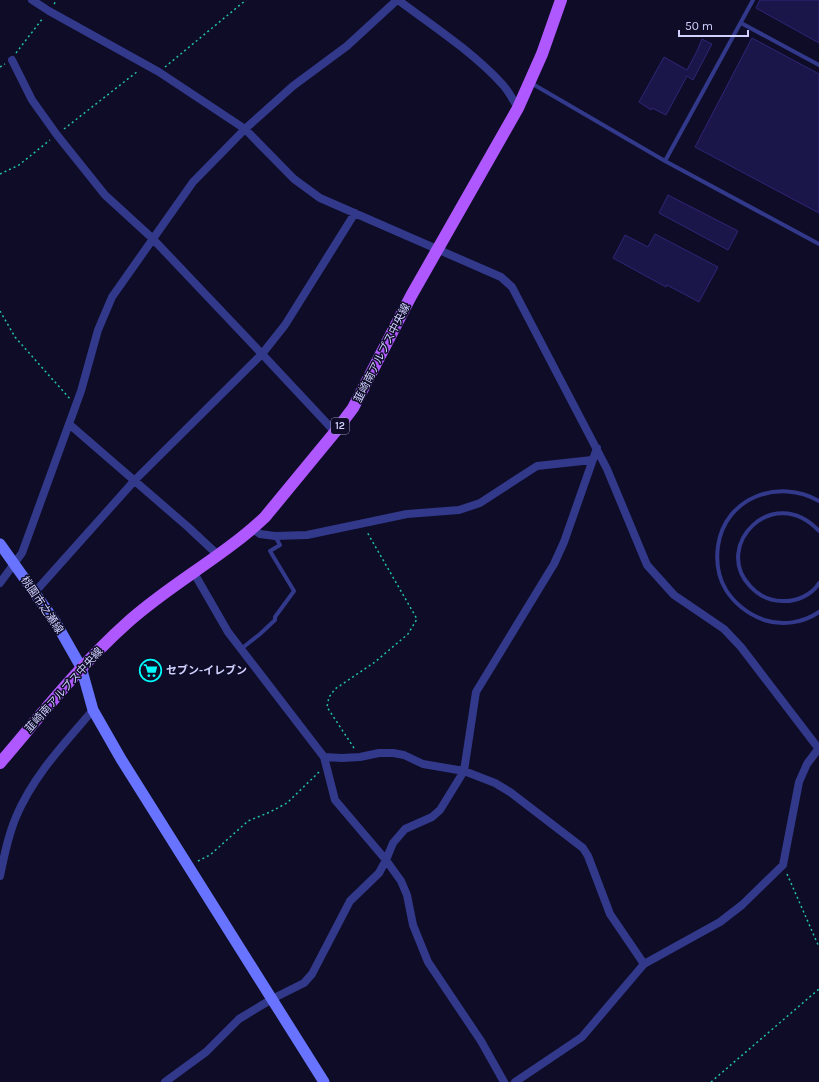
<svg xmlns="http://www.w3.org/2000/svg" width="819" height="1082" viewBox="0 0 819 1082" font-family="Karla,'Noto Sans JP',sans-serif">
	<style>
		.building { fill: #1b1649; stroke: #2d2677 }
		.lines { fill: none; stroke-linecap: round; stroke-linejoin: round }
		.path { stroke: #22c2a8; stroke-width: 1.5; stroke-dasharray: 2 3; stroke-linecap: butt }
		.lane { stroke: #32388a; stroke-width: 4 }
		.street { stroke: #32388a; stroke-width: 8 }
		.secondary { stroke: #6874ff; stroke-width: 11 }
		.primary { stroke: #af58ff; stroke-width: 12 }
		.labels { text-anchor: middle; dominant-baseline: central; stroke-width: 3; stroke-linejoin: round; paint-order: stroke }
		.shield { fill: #0e0c26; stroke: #9696be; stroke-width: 1 }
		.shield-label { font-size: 10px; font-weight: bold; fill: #d1d1ff }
		.street-label { font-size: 11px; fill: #d1d1ff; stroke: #0e0c26 }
		.poi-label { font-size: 11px; font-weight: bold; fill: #d1d1ff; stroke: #0e0c26; text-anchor: start }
	</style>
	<rect width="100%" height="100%" fill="#0e0c26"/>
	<!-- building -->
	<path class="building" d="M760 0H819V43L756 8Z
		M752 38 819 74V213L695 147Z
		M702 39 712 44 693 80 687 76 666 115 652 108 651 110 639 102 664 57 687 70 697 51Z
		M668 195 738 231 728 250 659 213Z
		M655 234 718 267 699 302 667 285 666 287 613 258 625 235 648 247Z"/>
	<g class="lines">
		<!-- path -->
		<path class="path" d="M54 4 57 0
			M16 53 43 18
			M0 67 5 64
			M165 67 246 0
			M64 129 138 71
			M0 174 19 165 50 140
			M0 311 15 337 70 399
			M354 748 327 707 329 697 335 689 375 662 408 634 417 619 367 532
			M198 861 210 855 248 821 270 812 287 803 319 772
			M787 874 819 947
			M711 1082 819 989"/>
		<!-- lane -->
		<path class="lane" d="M741 23 819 65
			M531 83 665 161 819 244
			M665 161 753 0
			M819 501C779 478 725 497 718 546 716 561 718 577 726 590 735 604 748 614 764 620 782 626 803 623 819 612
			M819 531C773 482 712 546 750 586 759 596 770 601 782 601 796 602 812 595 819 583
			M241 649 260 634 275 620V617L294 591 270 551 280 545 275 536"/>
		<!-- street -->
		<path class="street" d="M32 0 49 11 159 72 245 129 294 179 320 198 501 277 512 287 607 469 647 565 674 595 724 629 741 647 819 749
			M398 0C432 25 474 53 503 85 509 92 513 100 518 108
			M12 60 32 100 57 135 105 195 152 238 262 354 335 432
			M69 424 188 527 218 555
			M253 529 260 534 275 536 307 535 407 514 459 510 480 503 537 466 592 460
			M194 573 228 632 324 757 335 800 386 860 401 881 407 895 413 925 428 962 481 1041 504 1082
			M0 583 22 553 81 391 98 330 112 297 193 182 245 129 293 86 347 46 397 0
			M34 593 135 480 262 354 285 325 355 213
			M324 757 342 758 360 757 379 753H393L404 755 423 764 464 771 495 783 510 792 583 848 588 856 610 914 644 964
			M0 876C4 856 8 836 16 817 33 776 64 744 93 710
			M165 1082 206 1052 239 1019 272 999 304 983 312 974 350 901 379 873 386 860 393 843 405 829 432 817 440 810 464 771 476 692 554 564 564 542 597 448
			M515 1082 582 1037 644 964 720 922 742 905 783 865 799 782 807 764 819 748"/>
		<!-- secondary -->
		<path class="secondary" d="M0 544 56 623 81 667 93 710 121 759 324 1082"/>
		<!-- primary -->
		<path class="primary" d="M0 763C41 715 80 665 127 623 170 584 223 557 265 517L335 432 353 408 411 296 518 108 542 54 561 0"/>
	</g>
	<!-- icons -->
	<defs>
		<symbol id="supermarket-ring" viewBox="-11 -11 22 22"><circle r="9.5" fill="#0e0c26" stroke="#00fcfb" stroke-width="1.5"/><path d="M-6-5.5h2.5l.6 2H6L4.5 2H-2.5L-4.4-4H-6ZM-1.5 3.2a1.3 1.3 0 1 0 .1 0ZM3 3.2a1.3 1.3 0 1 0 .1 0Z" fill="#00fcfb"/></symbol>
	</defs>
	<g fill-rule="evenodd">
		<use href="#supermarket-ring" x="138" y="658" width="25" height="25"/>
	</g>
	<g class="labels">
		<!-- shield labels -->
		<rect class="shield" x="331" y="418" width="18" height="16" rx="3"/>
		<g class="shield-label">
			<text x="340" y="426">12</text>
		</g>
		<!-- street labels -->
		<g class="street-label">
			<text transform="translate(382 353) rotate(-63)">韮崎南アルプス中央線</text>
			<text transform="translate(42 605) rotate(56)">桃園市之瀬線</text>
			<text transform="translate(64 690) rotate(-48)">韮崎南アルプス中央線</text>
		</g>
		<!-- poi labels -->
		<g class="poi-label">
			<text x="166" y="670">セブン-イレブン</text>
		</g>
	</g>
	<!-- scale -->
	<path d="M679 30v6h69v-6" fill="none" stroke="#d1d1ff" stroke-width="2"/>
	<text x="685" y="30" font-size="12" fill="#d1d1ff" stroke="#0e0c26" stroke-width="3" paint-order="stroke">50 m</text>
</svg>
